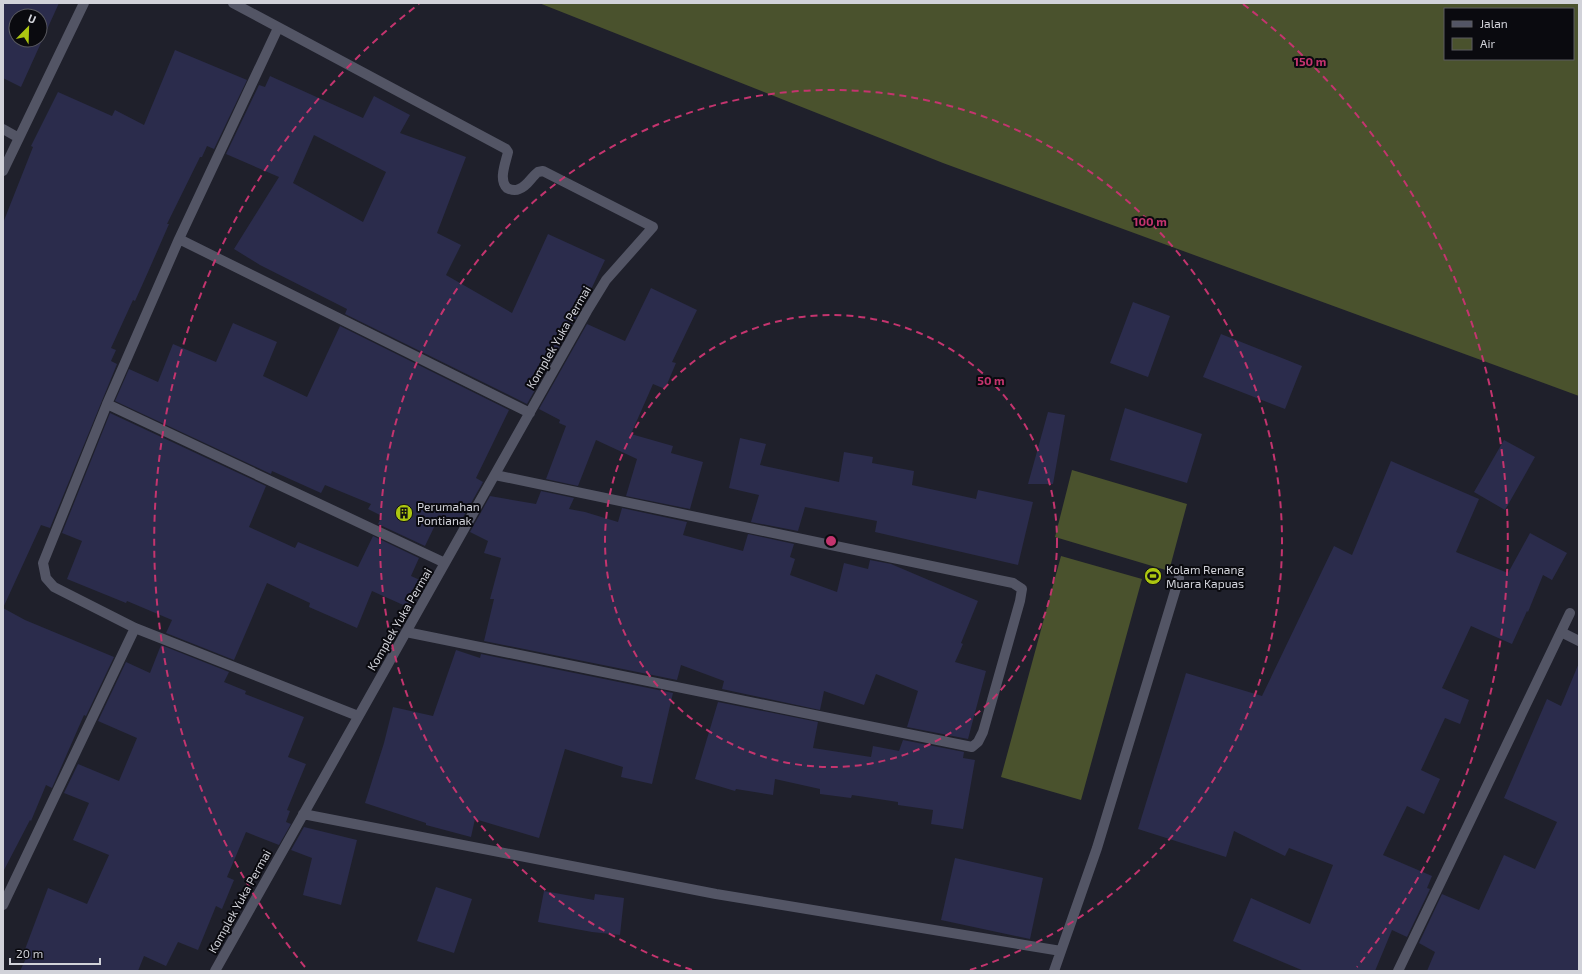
<svg xmlns="http://www.w3.org/2000/svg" width="1582" height="974" viewBox="0 0 1582 974" font-family="'Exo 2',sans-serif">
	<style>
		.water { fill: #4a522d; fill-rule: evenodd }
		.building { fill: #2b2c4c; fill-rule: evenodd }
		.lines { fill: none; stroke-linecap: round; stroke-linejoin: round }
		.minor { stroke: #535565; stroke-width: 10 }
		.ring { fill: none; stroke: #c4346e; stroke-width: 2; stroke-dasharray: 7 5 }
		.labels { text-anchor: middle; dominant-baseline: central; stroke-width: 4; stroke-linejoin: round; paint-order: stroke }
		.street-label { font-size: 12px; fill: #d1d2d9; stroke: #0a0a0f }
		.poi-label { font-size: 12px; fill: #d1d2d9; stroke: #0a0a0f; text-anchor: start }
		.centre { fill: #c4346e; stroke: #0a0a0f; stroke-width: 2 }
		.ring-label { font-size: 12px; text-anchor: middle; font-weight: bold; fill: #c4346e; stroke: #0a0a0f; stroke-width: 4; stroke-linejoin: round; paint-order: stroke }
	</style>
	<rect width="100%" height="100%" fill="#1f202b"/>
	<!-- water -->
	<path class="water" d="M539 3H1579V396L943 163ZM1445 9H1573V59H1445Z
		M1072 470 1187 504 1169 571 1055 537Z
		M1061 556 1142 579 1081 800 1001 777Z"/>
	<!-- building -->
	<path class="building" d="M3 3H59L21 87 3 78ZM16 16H40V40H16Z
		M175 50 247 80 214 149 207 146 202 157H200L167 224H169L148 272 135 301 133 300 111 348 116 350 111 361 117 364 50 528 41 525 3 608V223L33 147 31 146 58 92 112 116 115 110 144 125Z
		M270 76 363 118 374 96 410 115 400 133 466 157 437 233 461 245 446 275 512 313 548 234 605 260 586 300 527 404 345 314 347 309 260 265 234 249 279 177 226 154 259 85 265 87ZM314 135 386 172 363 222 293 183Z
		M651 288 697 310 672 362 676 363 665 389 653 384 631 434 673 446 671 453 703 462 690 509 626 496 637 459 596 440 578 486 546 479 566 426 559 423 560 420 539 409 587 324 625 341Z
		M1133 302 1170 316 1148 377 1110 363Z
		M233 323 277 342 263 376 307 397 340 326 509 410 476 478 483 482 458 526 439 517 425 546 378 524 382 516 368 509 371 504 325 485 321 493 272 471 271 474 115 401 129 369 158 382 173 344 216 362Z
		M1221 334 1302 366 1285 409 1203 377Z
		M1125 408 1202 434 1187 483 1110 460Z
		M1048 412 1065 415 1053 484H1028Z
		M110 413 266 486 249 527 295 548 298 542 358 567 373 536 419 558 411 576 422 581 410 608 372 591 357 628 309 607 310 603 267 583 234 660 166 633 172 620 127 601 126 603 67 579 82 541 62 533Z
		M740 438 766 444 760 465 839 482 844 452 873 457 872 463 914 471 912 485 976 499 978 490 1033 502 1018 565 875 532 877 521 805 507 798 531 751 522 759 495 729 488Z
		M1504 440 1535 457 1505 510 1474 492Z
		M1391 461 1479 499 1456 552 1508 573 1530 533 1567 553 1552 580 1543 575 1528 612 1527 611 1512 644 1471 626 1442 688 1469 700 1460 724 1445 718 1421 770 1440 779 1424 814 1407 806 1383 855 1432 876 1427 888 1430 889 1407 937 1392 930 1375 971H1304L1233 941 1251 898 1310 924 1333 865 1289 848 1285 856 1234 831 1226 857 1138 829 1186 673 1262 696 1334 546 1352 555Z
		M541 491 574 498 569 509 585 512 618 522 622 508 687 522 683 535 743 551 748 534 794 544 790 557 795 559 790 575 837 592 844 563 868 569 870 560 891 564 978 601 961 643 963 644 955 662 986 671 968 739 907 727 918 691 876 674 864 705 824 691 820 710 722 689 724 681 681 665 677 680 484 641 494 599H490L501 558 484 553 488 541 470 532 490 496 536 504Z
		M3 608 25 620 114 657 86 716 84 715 52 788 46 785 31 821 30 820 3 872Z
		M161 645 229 672 224 682 246 691 245 694 304 717 288 757 306 764 287 810 290 811 286 822 291 824 279 845 246 832 227 877 234 880 222 909 216 906 198 950 178 942 166 966 144 956 138 971H20L28 954 24 952 48 888 87 904 109 855 73 840 89 803 64 793 78 764 119 781 137 738 98 721 126 662 150 673Z
		M456 650 480 658 481 654 673 693 652 784 621 777 623 767 565 749 539 838 475 819 471 837 426 825V823L365 803 384 743 393 707 433 716Z
		M1579 663V971H1427L1435 952 1419 943 1442 894 1479 910 1504 855 1535 869 1557 822 1504 798 1547 699 1561 706Z
		M718 702 818 722 813 748 871 757 873 746 899 751 903 740 964 752 963 758 975 760 963 829 931 824 933 810 898 805V802L852 795 851 798 820 794V789L775 779 773 795 736 789 735 791 695 779Z
		M304 827 357 840 341 905 303 895 312 858 291 850Z
		M955 858 1043 878 1030 939 941 920Z
		M436 887 472 899 454 953 417 941Z
		M544 891 594 900 595 894 624 898 620 935 592 932 538 922Z"/>
	<g class="lines">
		<!-- minor -->
		<path class="minor" d="M278 28 179 239 107 404 43 563 46 578 54 587 135 628 358 716
			M3 129 19 138
			M3 171 84 3
			M179 239 530 413
			M107 404 445 563
			M406 632 972 747 978 742 983 732 1020 601 1022 589 1013 583 495 475
			M1561 632 1579 641
			M303 814 716 894 1061 951
			M3 905 135 628
			M215 971 587 311 606 280 653 227 543 171 538 172C531 177 528 186 519 189 515 191 511 190 507 188 498 180 506 162 508 152L506 149 233 3
			M1054 971 1097 848 1179 578
			M1398 971 1570 613"/>
	</g>
	<!-- distance rings -->
	<g class="ring">
		<circle cx="831" cy="541" r="226"/>
		<path d="M692 970A451 451 0 1 1 970 970"/>
		<path d="M305 967A677 677 0 0 1 419 4M1243 4A677 677 0 0 1 1357 967"/>
	</g>
	<!-- icons -->
	<defs>
		<symbol id="building-disc" viewBox="-11 -11 22 22"><circle r="9.5" fill="#acc611" stroke="#0a0a0f"/><path d="M-4-6H4V6H1V3H-1V6H-4ZM-2.5-4.3h1.7v1.8h-1.7ZM.8-4.3h1.7v1.8H.8ZM-2.5-1h1.7V.8h-1.7ZM.8-1h1.7V.8H.8Z" fill="#111"/></symbol>
		<symbol id="stadium-disc" viewBox="-11 -11 22 22"><circle r="9.5" fill="#acc611" stroke="#0a0a0f"/><path d="M0-5a6.5 5 0 1 0 0 10a6.5 5 0 1 0 0-10ZM-3.5-1.8h7v3.6h-7Z" fill="#111"/></symbol>
	</defs>
	<g fill-rule="evenodd">
		<use href="#building-disc" x="394" y="503" width="20" height="20"/>
		<use href="#stadium-disc" x="1143" y="566" width="20" height="20"/>
	</g>
	<g class="labels">
		<!-- street labels -->
		<g class="street-label">
			<text transform="translate(558 337) rotate(-60)">Komplek Yuka Permai</text>
			<text transform="translate(399 619) rotate(-60)">Komplek Yuka Permai</text>
			<text transform="translate(239 901) rotate(-61)">Komplek Yuka Permai</text>
		</g>
		<!-- poi labels -->
		<g class="poi-label">
			<text x="417" y="506">Perumahan<tspan x="417" dy="14">Pontianak</tspan></text>
			<text x="1166" y="569">Kolam Renang<tspan x="1166" dy="14">Muara Kapuas</tspan></text>
		</g>
	</g>
	<circle cx="831" cy="541" r="6" class="centre"/>
	<g class="ring-label">
		<text x="1310" y="66">150 m</text>
		<text x="1150" y="226">100 m</text>
		<text x="991" y="385">50 m</text>
	</g>
	<!-- border -->
	<rect width="1582" height="974" fill="none" stroke="#d1d2d9" stroke-width="8"/>
	<!-- legend -->
	<rect x="1444" y="8" width="130" height="52" fill="#0a0a0f" stroke="#5a5a60"/>
	<rect x="1452" y="21" width="20" height="6" fill="#535565" stroke="#5a5a60"/>
	<text x="1480" y="28" font-size="12" fill="#d1d2d9">Jalan</text>
	<rect x="1452" y="38" width="20" height="12" fill="#4a522d" stroke="#5a5a60"/>
	<text x="1480" y="48" font-size="12" fill="#d1d2d9">Air</text>
	<!-- north arrow -->
	<g transform="translate(28 28) rotate(23)"><circle r="19" fill="#0a0a0f" stroke="#5a5a60"/>
	<path d="M0-3L7 15L0 10L-7 15Z" fill="#acc611"/>
	<text y="-6" font-size="11" font-weight="bold" text-anchor="middle" fill="#d1d2d9">U</text>
	</g>
	<!-- scale -->
	<path d="M10 958v6h90v-6" fill="none" stroke="#d1d2d9" stroke-width="2"/>
	<text x="16" y="958" font-size="12" fill="#d1d2d9" stroke="#0a0a0f" stroke-width="3" paint-order="stroke">20 m</text>
</svg>
